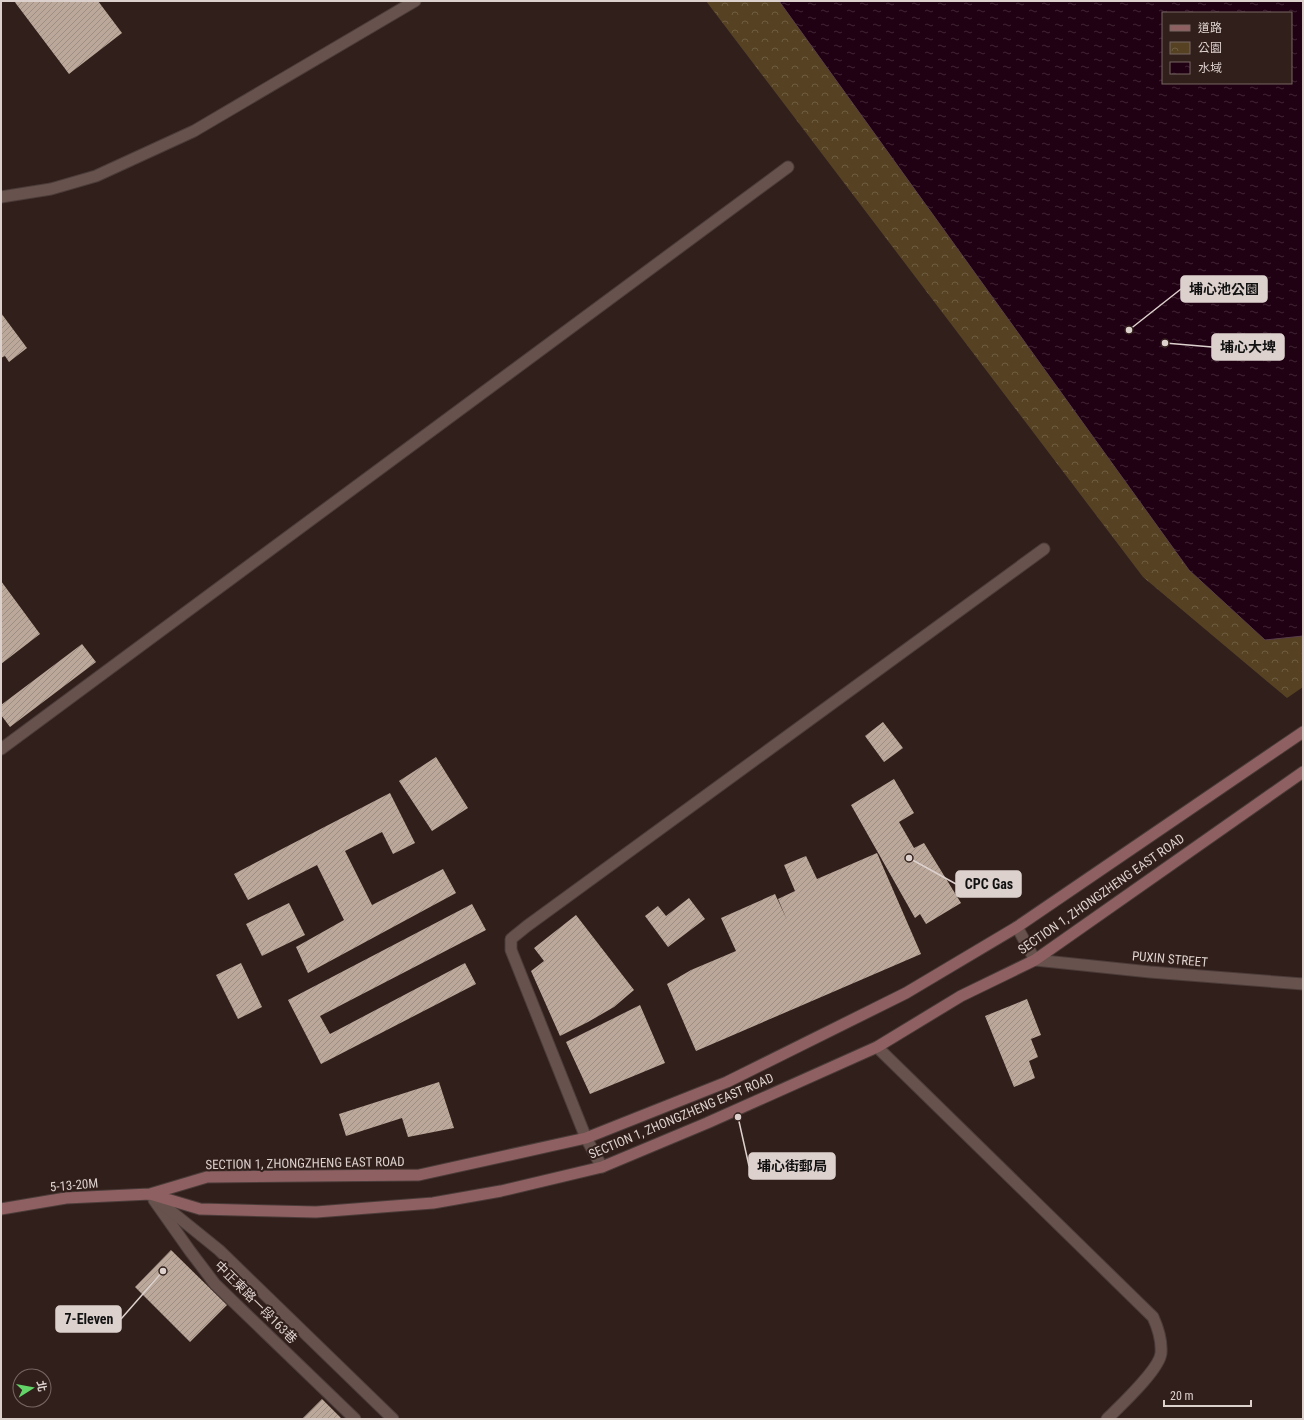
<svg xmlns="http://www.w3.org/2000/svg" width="1304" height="1420" viewBox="0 0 1304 1420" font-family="'Roboto Condensed','Noto Sans TC',sans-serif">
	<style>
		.park { fill: url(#park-crowns); fill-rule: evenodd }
		.water { fill: url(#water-ripples); stroke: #593f4b; fill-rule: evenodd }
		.building { fill: url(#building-hatch) }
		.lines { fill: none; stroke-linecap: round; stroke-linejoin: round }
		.service-casing { stroke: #4b3c3a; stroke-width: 13 }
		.minor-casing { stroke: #4b3c3a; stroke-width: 13 }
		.tertiary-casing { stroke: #4b3c3a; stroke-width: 13 }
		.secondary-casing { stroke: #4b3c3a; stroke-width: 13 }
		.service { stroke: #67524d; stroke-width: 11 }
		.minor { stroke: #67524d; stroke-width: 11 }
		.tertiary { stroke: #67524d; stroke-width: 11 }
		.secondary { stroke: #8f6062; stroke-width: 11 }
		.labels { text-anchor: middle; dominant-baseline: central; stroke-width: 4; stroke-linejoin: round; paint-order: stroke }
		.street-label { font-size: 13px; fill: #ddd1ce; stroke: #311f1b }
		.leader { fill: none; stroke: #ddd1ce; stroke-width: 1.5 }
		.callout-dot { fill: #ddd1ce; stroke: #311f1b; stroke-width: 1.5 }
		.callout { fill: #ddd1ce; stroke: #ddd1ce; stroke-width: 1.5 }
		.callout-label { font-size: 14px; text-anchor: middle; font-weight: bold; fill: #111 }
	</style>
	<defs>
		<pattern id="park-crowns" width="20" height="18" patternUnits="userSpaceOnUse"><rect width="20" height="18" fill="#564222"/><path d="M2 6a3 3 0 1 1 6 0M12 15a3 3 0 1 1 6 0" fill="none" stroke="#6e5c41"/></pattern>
		<pattern id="water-ripples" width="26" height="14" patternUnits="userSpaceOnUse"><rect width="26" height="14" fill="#200113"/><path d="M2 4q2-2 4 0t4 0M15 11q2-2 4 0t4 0" fill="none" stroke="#402534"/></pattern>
		<pattern id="building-hatch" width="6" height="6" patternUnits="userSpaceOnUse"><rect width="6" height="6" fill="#bba89b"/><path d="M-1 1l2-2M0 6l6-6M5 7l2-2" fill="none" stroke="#9d8e84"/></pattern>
	</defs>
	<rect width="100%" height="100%" fill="#311f1b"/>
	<!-- park -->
	<path class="park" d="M706 1H1303V687L1287 698 1143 577ZM1163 13H1291V83H1163Z"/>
	<!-- water -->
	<path class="water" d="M779 1H1303V636L1265 640 1189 570ZM1163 13H1291V83H1163Z"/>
	<!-- building -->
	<path class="building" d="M14 1H98L122 33 69 74Z
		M1 313 27 348 9 362 5 356 1 358Z
		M1 581 40 634 1 664Z
		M82 644 96 662 10 727 1 715V705Z
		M883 722 903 748 884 762 865 736Z
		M436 757 468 808 432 831 399 781Z
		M894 779 914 813 899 822 914 848 924 843 961 903 926 924 920 914 915 918 851 805Z
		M390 793 415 843 393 854 382 832 345 851 372 905 443 869 456 893 308 973 296 947 344 920 317 865 248 900 234 874Z
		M877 853 921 954 696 1051 667 984 691 970 736 951 721 918 775 894 787 920 778 899 795 891 784 865 806 856 817 879Z
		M689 898 705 919 668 947 645 916 658 906 666 916Z
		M289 903 305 935 262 956 246 924Z
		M472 904 486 930 320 1016 330 1034 465 963 476 984 321 1064 288 1000Z
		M576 915 634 990 614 1007 588 1022 560 1036 531 971 544 961 534 948Z
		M241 963 262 1007 238 1019 216 975Z
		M1027 999 1041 1035 1031 1039 1038 1057 1029 1061 1035 1078 1014 1087 985 1016Z
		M640 1005 665 1063 590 1094 566 1042Z
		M439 1082 454 1128 408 1137 402 1118 346 1136 339 1114Z
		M171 1250 227 1305 190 1342 135 1287Z
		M322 1399 342 1419H302Z"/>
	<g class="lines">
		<defs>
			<path id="service" d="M602 1167 586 1138 511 950V939L527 926 1044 549
				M154 1200 190 1251 215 1284 355 1419"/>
			<path id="minor" d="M1 197 51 189 96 176 194 131 415 1
				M1 749 788 167
				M877 1047 1153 1317C1158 1328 1162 1340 1161 1353 1160 1369 1120 1406 1107 1419
				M151 1195 219 1250 393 1419"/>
			<path id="tertiary" d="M1017 927 1035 960 1150 972 1303 984"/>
			<path id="secondary" d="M150 1194 200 1209 316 1212 433 1203 501 1191 602 1167 707 1123 877 1047 961 996 1035 960 1303 772
				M1 1209 66 1198 150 1194 207 1177 419 1175 586 1138 727 1082 906 993 1017 927 1303 732"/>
		</defs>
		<!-- service casing -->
		<use href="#service" class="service-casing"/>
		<!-- minor casing -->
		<use href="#minor" class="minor-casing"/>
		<!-- tertiary casing -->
		<use href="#tertiary" class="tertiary-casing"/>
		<!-- secondary casing -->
		<use href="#secondary" class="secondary-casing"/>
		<!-- service -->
		<use href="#service" class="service"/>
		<!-- minor -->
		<use href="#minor" class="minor"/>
		<!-- tertiary -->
		<use href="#tertiary" class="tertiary"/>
		<!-- secondary -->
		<use href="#secondary" class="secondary"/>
	</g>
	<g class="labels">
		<!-- street labels -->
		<g class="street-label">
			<text transform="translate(1101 894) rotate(-35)">SECTION 1, ZHONGZHENG EAST ROAD</text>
			<text transform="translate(1170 959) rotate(5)">PUXIN STREET</text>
			<text transform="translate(681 1116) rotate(-23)">SECTION 1, ZHONGZHENG EAST ROAD</text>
			<text transform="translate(305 1163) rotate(-1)">SECTION 1, ZHONGZHENG EAST ROAD</text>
			<text transform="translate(74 1185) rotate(-5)">5-13-20M</text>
			<text transform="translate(256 1302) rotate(45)">中正東路一段163巷</text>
		</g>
	</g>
	<!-- callouts -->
	<path class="leader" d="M1129 330L1181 289M1165 343L1212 347M909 858L956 884M738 1117L749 1166M163 1271L121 1319"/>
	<g class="callout-dot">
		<circle cx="1129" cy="330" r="4"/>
		<circle cx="1165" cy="343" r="4"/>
		<circle cx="909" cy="858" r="4"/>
		<circle cx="738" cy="1117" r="4"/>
		<circle cx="163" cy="1271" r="4"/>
	</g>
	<g class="callout">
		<rect x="1181" y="276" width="86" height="26" rx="4"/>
		<rect x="1212" y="334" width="72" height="26" rx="4"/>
		<rect x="956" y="871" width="65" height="26" rx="4"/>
		<rect x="749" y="1153" width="86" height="26" rx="4"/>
		<rect x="56" y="1306" width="65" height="26" rx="4"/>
	</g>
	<g class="callout-label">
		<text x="1224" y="294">埔心池公園</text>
		<text x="1248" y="352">埔心大埤</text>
		<text x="989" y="889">CPC Gas</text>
		<text x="792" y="1171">埔心街郵局</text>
		<text x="89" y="1324">7-Eleven</text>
	</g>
	<!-- border -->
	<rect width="1304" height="1420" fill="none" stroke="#ddd1ce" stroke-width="4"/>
	<!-- legend -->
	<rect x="1162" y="12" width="130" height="72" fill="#311f1b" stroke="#766663"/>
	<rect x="1170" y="25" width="20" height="6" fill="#8f6062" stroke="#766663"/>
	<text x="1198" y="32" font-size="12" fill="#ddd1ce">道路</text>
	<rect x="1170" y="42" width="20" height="12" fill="url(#park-crowns)" stroke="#766663"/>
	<text x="1198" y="52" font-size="12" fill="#ddd1ce">公園</text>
	<rect x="1170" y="62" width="20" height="12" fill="url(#water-ripples)" stroke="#766663"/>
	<text x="1198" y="72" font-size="12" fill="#ddd1ce">水域</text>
	<!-- north arrow -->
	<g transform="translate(32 1388) rotate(79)"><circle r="19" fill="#311f1b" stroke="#766663"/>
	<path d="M0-3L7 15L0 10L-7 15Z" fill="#63d468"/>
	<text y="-6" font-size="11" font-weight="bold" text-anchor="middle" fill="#ddd1ce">北</text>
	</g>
	<!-- scale -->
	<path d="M1164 1400v6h87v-6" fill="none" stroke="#ddd1ce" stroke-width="2"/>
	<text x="1170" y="1400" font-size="12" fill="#ddd1ce" stroke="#311f1b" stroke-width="3" paint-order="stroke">20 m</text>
</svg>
